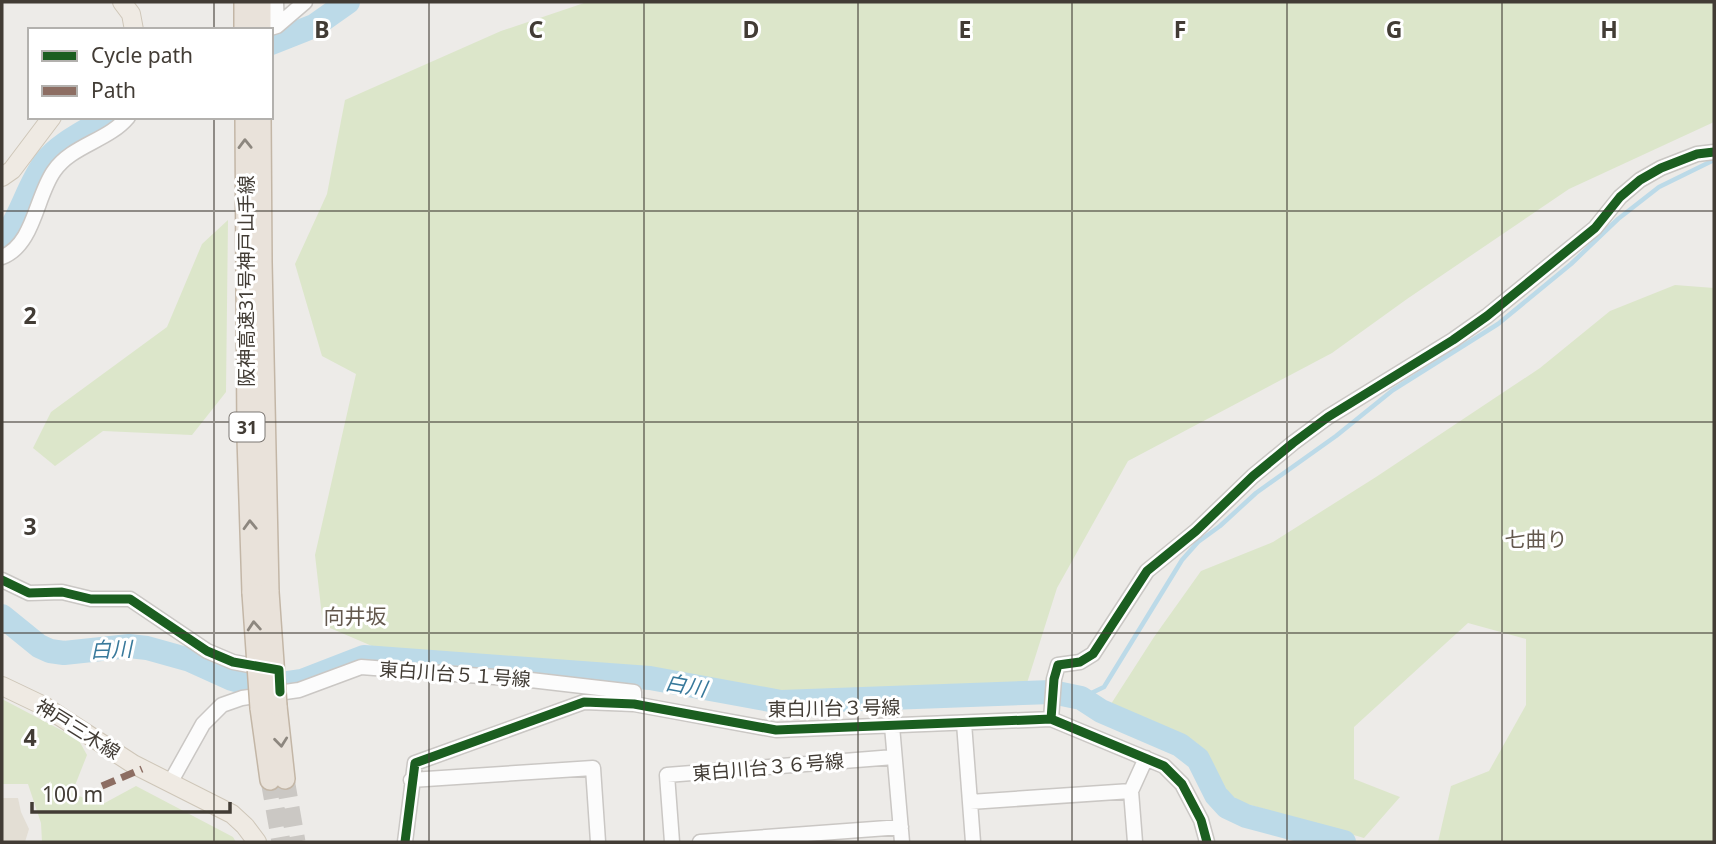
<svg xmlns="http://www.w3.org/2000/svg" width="1716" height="844" viewBox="0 0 1716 844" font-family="'Noto Sans','Noto Sans JP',sans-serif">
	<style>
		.education { fill: #e3ded4 }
		.green { fill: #dce6ca }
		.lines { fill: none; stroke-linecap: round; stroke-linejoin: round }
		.stream { stroke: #bcdae8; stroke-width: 4.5 }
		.river { stroke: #bcdae8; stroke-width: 24 }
		.highway-tunnel { stroke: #cbc8c4; stroke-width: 19; stroke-dasharray: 19 10; stroke-linecap: butt }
		.minor-casing { stroke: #cac7c4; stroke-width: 17 }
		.major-casing { stroke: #cec6b8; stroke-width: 20 }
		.highway-casing { stroke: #c3b6a6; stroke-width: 22 }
		.minor { stroke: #fcfcfc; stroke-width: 14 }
		.major { stroke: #efeae3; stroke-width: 18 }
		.highway { stroke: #e9e2da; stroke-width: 19 }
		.highway-bridge-casing { stroke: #c3b6a6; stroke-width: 22; stroke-linecap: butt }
		.highway-bridge { stroke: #e9e2da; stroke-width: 19 }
		.quiet { stroke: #8d6e63; stroke-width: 7; stroke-dasharray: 14 7; stroke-linecap: butt }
		.cycleway-casing { stroke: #fff; stroke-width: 13 }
		.cycleway { stroke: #1b5e20; stroke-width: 9 }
		.oneway { stroke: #8d877f }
		.grid { fill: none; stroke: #423c35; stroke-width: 2; stroke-opacity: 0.55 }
		.labels { text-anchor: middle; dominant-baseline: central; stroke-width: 6; stroke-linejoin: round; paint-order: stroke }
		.shield { fill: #fff; stroke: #7b7672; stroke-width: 2 }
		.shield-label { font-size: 18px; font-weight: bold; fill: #423c35 }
		.street-label { font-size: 19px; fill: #423c35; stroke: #fff }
		.neighbourhood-label { font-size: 21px; fill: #64594e; stroke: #fff }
		.water-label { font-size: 21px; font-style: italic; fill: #38799b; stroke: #fff }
		.grid-label { font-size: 23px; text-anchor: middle; font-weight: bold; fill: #423c35; stroke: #fff; stroke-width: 6; stroke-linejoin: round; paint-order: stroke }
	</style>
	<rect width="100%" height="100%" fill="#edebe8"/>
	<!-- education -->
	<path class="education" d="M2 798H18L21 812 29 829 25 842H2Z"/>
	<!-- green -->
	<path class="green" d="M587 2H1714V122L1569 189 1407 299 1332 353 1128 461 1057 588 1027 683 774 697 696 681 657 669 386 652 323 625 315 555 356 374 322 356 295 264 327 194 345 100 501 31Z
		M228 220 226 392 192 435 103 431 55 466 33 448 51 412 167 327 202 244Z
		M1675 285 1714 288V842H1438L1451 786 1489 771 1526 705V639L1468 623 1354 727V779L1400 797 1364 838 1233 800 1197 743 1140 721 1111 704 1154 637 1201 571 1273 542 1376 477 1540 368 1610 311Z
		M2 699 78 739 87 755 72 793 101 805 136 786 233 837 236 842H42L41 823 28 784H2Z"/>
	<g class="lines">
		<!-- stream -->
		<path class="stream" d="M1081 698 1104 687 1182 560 1198 542 1220 526 1256 493 1336 436 1393 390 1498 324 1571 264 1618 219 1659 187 1714 160"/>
		<!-- river -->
		<path class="river" d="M271 43 314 26 348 2
			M2 242C21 218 28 184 46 161 61 142 88 131 108 117
			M2 616 39 646 50 651 64 653 129 646 147 648 190 660 232 679 260 687 302 681 364 657 650 678 781 702 1052 692 1081 698 1101 711 1180 745 1198 759 1216 795 1227 807 1246 816 1344 842"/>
		<!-- highway-tunnel -->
		<path class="highway-tunnel" d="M285 779 296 842
			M270 780 281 842"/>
		<defs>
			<path id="minor" d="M276 2 277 26
				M264 30 277 26 305 2
				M2 257C34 245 36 196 54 171 72 145 108 141 128 117
				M2 580 29 593 62 592 91 599H130L207 651 233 662 265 668
				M1051 719 1054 679 1058 665 1080 662 1093 654 1147 571 1196 531 1253 476 1293 443 1328 417 1453 340 1487 316 1595 228 1620 197 1640 180 1661 168 1697 154 1714 152
				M964 723 973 842
				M892 726 902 842
				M411 780 593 768 598 842
				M170 783 203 724 222 705 242 698 299 690 361 667 522 679 634 692V704
				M970 802 1131 791
				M405 842 415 763 584 702 634 704 776 730 1051 719 1164 766 1182 784 1201 820 1207 842
				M672 842 667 775 894 757
				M700 842 901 827
				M1135 842 1131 791 1146 758"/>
			<path id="major" d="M122 2 131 14 134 30
				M2 177 12 170 52 117
				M2 686 44 706 133 764 232 814 245 826 257 842"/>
			<path id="highway" d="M244 2V30
				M261 2V30
				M245 117 247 438 252 593
				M261 117 262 262 269 592
				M277 706 285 779
				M260 708 270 780"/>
		</defs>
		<!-- minor casing -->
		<use href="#minor" class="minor-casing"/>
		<!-- major casing -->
		<use href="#major" class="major-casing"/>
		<!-- highway casing -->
		<use href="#highway" class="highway-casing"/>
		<!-- minor -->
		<use href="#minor" class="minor"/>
		<!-- major -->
		<use href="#major" class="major"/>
		<!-- highway -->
		<use href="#highway" class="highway"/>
		<defs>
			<path id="highway-bridge" d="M269 592 277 706
				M252 593 260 708"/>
		</defs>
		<!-- highway-bridge casing -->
		<use href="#highway-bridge" class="highway-bridge-casing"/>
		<!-- highway-bridge -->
		<use href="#highway-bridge" class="highway-bridge"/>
		<!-- quiet -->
		<path class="quiet" d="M102 786 142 769"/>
		<defs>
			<path id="cycleway" d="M2 580 29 593 62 592 91 599H130L207 651 233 662 279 670 280 692
				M1051 719 1054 679 1058 665 1080 662 1093 654 1147 571 1196 531 1253 476 1293 443 1328 417 1453 340 1487 316 1595 228 1620 197 1640 180 1661 168 1697 154 1714 152
				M405 842 415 763 584 702 634 704 776 730 1051 719 1164 766 1182 784 1201 820 1207 842"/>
		</defs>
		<!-- cycleway casing -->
		<use href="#cycleway" class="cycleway-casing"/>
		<!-- cycleway -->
		<use href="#cycleway" class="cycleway"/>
	</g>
	<!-- one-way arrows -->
	<defs><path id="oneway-chevron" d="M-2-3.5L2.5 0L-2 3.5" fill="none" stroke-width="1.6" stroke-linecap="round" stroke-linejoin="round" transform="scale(1.75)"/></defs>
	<g class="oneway">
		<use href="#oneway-chevron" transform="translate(245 144) rotate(-91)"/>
		<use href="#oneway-chevron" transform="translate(250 525) rotate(-92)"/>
		<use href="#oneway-chevron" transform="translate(254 626) rotate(-94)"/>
		<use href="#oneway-chevron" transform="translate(281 742) rotate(84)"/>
	</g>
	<!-- grid -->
	<path class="grid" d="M214 2V30M429 2V842M644 2V842M858 2V842M1072 2V842M1287 2V842M1502 2V842M214 117V842M2 211H1714M2 422H1714M2 633H1714"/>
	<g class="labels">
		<!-- shield labels -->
		<rect class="shield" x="229.5" y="412.5" width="35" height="29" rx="5"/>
		<g class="shield-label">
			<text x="247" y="427">31</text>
		</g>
		<!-- street labels -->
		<g class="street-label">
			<text transform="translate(246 281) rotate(-90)">阪神高速31号神戸山手線</text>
			<text transform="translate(455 674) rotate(4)">東白川台５１号線</text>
			<text transform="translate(834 708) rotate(-1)">東白川台３号線</text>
			<text transform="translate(78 729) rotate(32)">神戸三木線</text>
			<text transform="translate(768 767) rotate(-5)">東白川台３６号線</text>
		</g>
		<!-- neighbourhood labels -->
		<g class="neighbourhood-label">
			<text x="1536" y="539">七曲り</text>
			<text x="355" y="616">向井坂</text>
		</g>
		<!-- water labels -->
		<g class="water-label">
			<text transform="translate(111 649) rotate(-2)">白川</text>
			<text transform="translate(686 685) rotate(10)">白川</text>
		</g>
	</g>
	<g class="grid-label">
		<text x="322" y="38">B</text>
		<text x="536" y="38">C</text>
		<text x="751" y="38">D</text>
		<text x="965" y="38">E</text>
		<text x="1180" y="38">F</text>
		<text x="1394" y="38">G</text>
		<text x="1609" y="38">H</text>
		<text x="30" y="324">2</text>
		<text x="30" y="535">3</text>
		<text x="30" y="746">4</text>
	</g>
	<!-- border -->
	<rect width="1716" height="844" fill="none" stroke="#423c35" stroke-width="7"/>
	<!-- legend -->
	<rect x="28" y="28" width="245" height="91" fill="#ffffff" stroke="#b3b1ae" stroke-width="2"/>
	<rect x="42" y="51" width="35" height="10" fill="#1b5e20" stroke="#b3b1ae" stroke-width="2"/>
	<text x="91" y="63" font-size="21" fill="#423c35">Cycle path</text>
	<rect x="42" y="86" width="35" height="10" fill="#8d6e63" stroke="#b3b1ae" stroke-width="2"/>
	<text x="91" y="98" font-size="21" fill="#423c35">Path</text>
	<!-- scale -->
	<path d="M32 802v10h198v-10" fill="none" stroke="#423c35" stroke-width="3.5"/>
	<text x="42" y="802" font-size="21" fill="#423c35" stroke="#ffffff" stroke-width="5" paint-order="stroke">100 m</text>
</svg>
